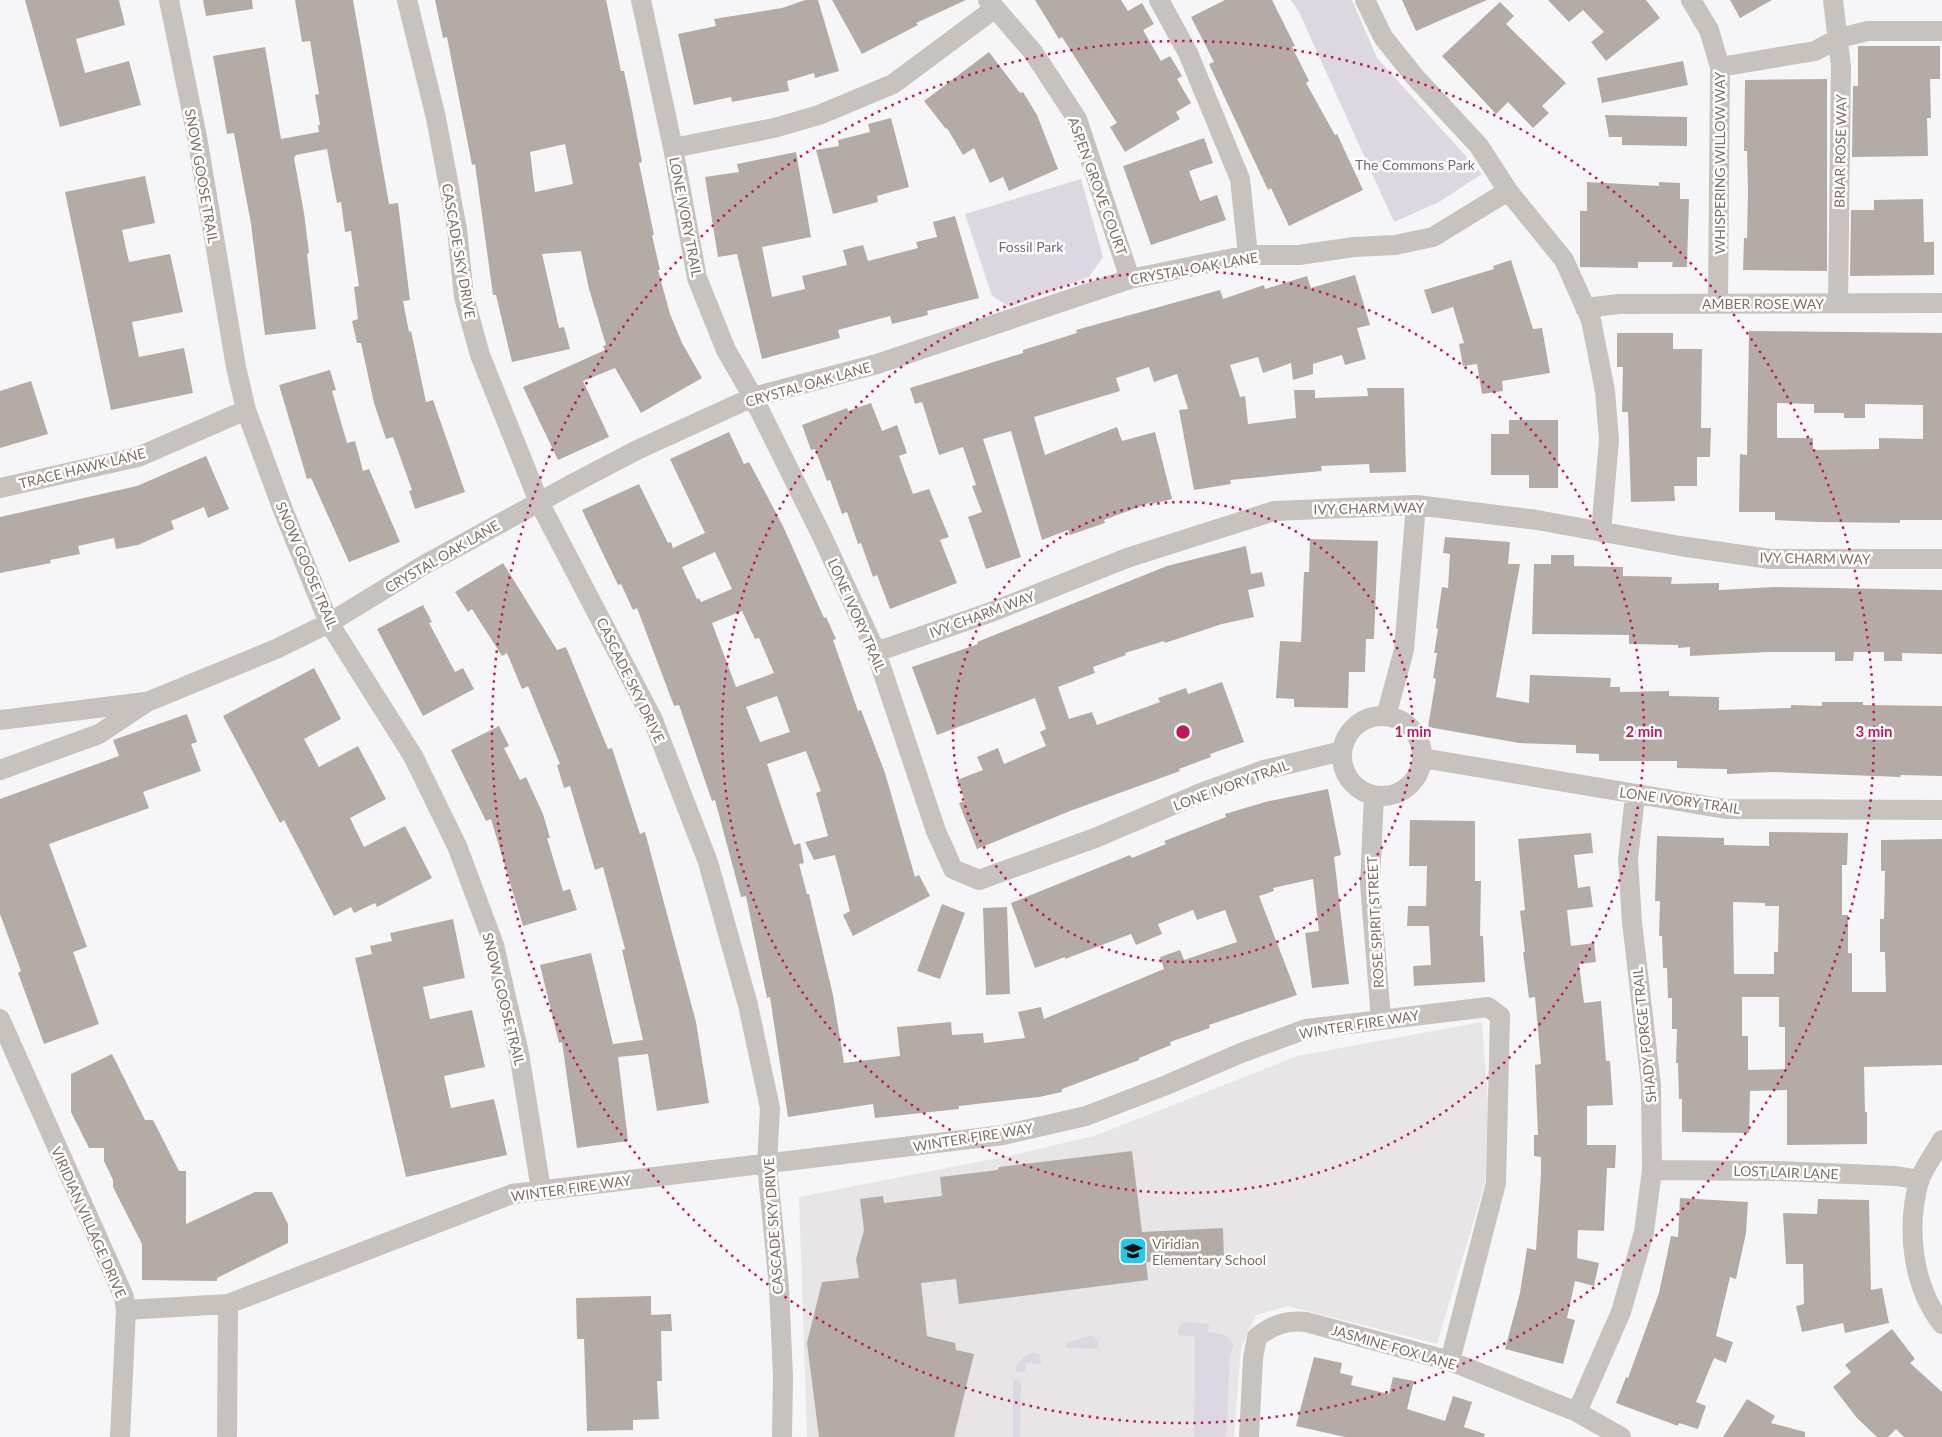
<svg xmlns="http://www.w3.org/2000/svg" width="1942" height="1437" viewBox="0 0 1942 1437" font-family="Lato,sans-serif">
	<style>
		.built { fill: #e7e5e6 }
		.green { fill: #dcd7e0 }
		.building { fill: #b5aba6; fill-rule: evenodd }
		.lines { fill: none; stroke-linecap: round; stroke-linejoin: round }
		.minor { stroke: #c8c2bf; stroke-width: 20 }
		.ring { fill: none; stroke: #c2185b; stroke-width: 2.5; stroke-dasharray: 2.5 5 }
		.labels { text-anchor: middle; dominant-baseline: central; stroke-width: 5; stroke-linejoin: round; paint-order: stroke }
		.street-label { font-size: 14px; fill: #816e63; stroke: #fff }
		.park-label { font-size: 14px; fill: #78667e; stroke: #fff }
		.poi-label { font-size: 14px; fill: #816e63; stroke: #fff; text-anchor: start }
		.centre { fill: #c2185b; stroke: #fff; stroke-width: 2.5 }
		.ring-label { font-size: 15px; text-anchor: middle; font-weight: bold; fill: #c2185b; stroke: #fff; stroke-width: 5; stroke-linejoin: round; paint-order: stroke }
	</style>
	<rect width="100%" height="100%" fill="#f6f6f8"/>
	<!-- built -->
	<path class="built" d="M1482 1022 1492 1159 1437 1344 1288 1306 1256 1315 1241 1348 1234 1437H807L799 1197 1018 1154 1097 1135 1297 1056Z"/>
	<!-- green -->
	<path class="green" d="M1291 0H1352L1377 58 1482 174 1439 202 1394 222 1299 12Z
		M1081 179 1103 257 1089 277 1010 307 992 296 965 214Z
		M1187 1322 1209 1324 1208 1332 1225 1335 1234 1344 1230 1356 1226 1437H1194L1195 1337 1179 1335 1177 1332 1181 1324Z
		M1092 1335 1099 1341 1098 1349 1067 1348 1066 1345 1068 1342Z
		M1034 1352 1040 1355 1041 1364 1026 1363 1025 1372H1017L1015 1369C1018 1360 1025 1356 1034 1352Z
		M1018 1379 1021 1382 1020 1437H1013V1382Z"/>
	<!-- building -->
	<path class="building" d="M25 0H119L125 25 76 39 85 73 129 61 141 105 60 127Z
		M203 0H252L253 9 206 16Z
		M295 0H353L389 204 398 203 410 300 403 301 409 332 411 331 426 402 433 400 465 492 415 509 409 491 412 490 393 437 386 439 374 403 361 343H357L352 321 358 319 354 287 359 286 351 231 345 232 341 202 337 203 327 149 296 155 294 158 304 213 309 253 307 254 316 329 265 335 251 224 234 133 227 134 213 56 265 47 281 139 319 132 318 125H320L315 95 319 94 310 41 302 42Z
		M435 0H606L621 71H624L630 99 642 162 639 163 654 235H652L660 270H658L670 314 682 343 702 378 641 413 615 368 583 381 609 437 558 460 523 387 605 350 603 346 606 345 589 289 581 251 542 254 559 328 564 327 570 349 512 362 496 295H493L475 164 472 165 447 37 443 38ZM565 144 573 184 535 192 530 152Z
		M805 0H818L839 71 815 78 814 73 787 81 789 91 732 102 731 97 694 105 678 34 716 26 714 19 782 8Z
		M832 0H966L916 23 918 25 862 54Z
		M1035 0H1121L1128 11 1142 3 1154 24 1143 30 1161 61 1170 56 1182 76 1177 79 1191 103 1176 112 1180 119 1125 152 1110 127 1117 123 1062 37 1059 39Z
		M1225 0H1272L1295 46 1292 47 1309 81 1306 83 1335 135 1337 134 1363 190 1289 226 1271 188 1268 190 1209 64 1214 62 1191 17Z
		M1402 0H1487L1416 31Z
		M1548 0H1646L1660 18 1606 61 1591 42 1604 32 1583 10 1569 22Z
		M1730 0H1772L1740 18Z
		M1500 2 1514 16 1506 24 1566 83 1542 106 1549 113 1533 128 1508 102 1496 114 1442 56Z
		M1858 46H1940V79H1930L1931 118H1927L1928 156 1852 157 1853 86H1858Z
		M989 52 1020 93 1023 92 1037 115 1058 169 1009 191 1003 177 990 183 974 148 963 155 947 128 946 129 924 101Z
		M1683 61 1688 85 1602 103 1597 78Z
		M1827 79V271L1743 270 1744 238H1747L1748 192 1747 151H1744L1745 80Z
		M1605 115 1687 117V146L1622 145V137H1609Z
		M891 118 909 187 877 196 878 202 833 214 816 150 839 146 838 140 870 132 868 124Z
		M1204 138 1213 163 1189 171 1200 201 1217 195 1226 220 1151 245 1123 166Z
		M796 152 811 237 762 247 772 297 805 289 802 276 847 265 843 250 863 245 868 261 918 248 916 242 937 237 933 222 955 216 979 298 927 311 928 315 892 324 890 316 838 330 840 338 762 359 737 254 718 257 705 177 739 172 737 164Z
		M145 176 155 223 122 230 129 262 170 254 183 312 132 322 139 357 184 348 193 393 111 410 65 192Z
		M1587 182 1659 186V182L1680 183V199H1689L1687 267H1672L1673 262H1638V268L1580 267V211H1587Z
		M1923 199 1924 242H1934V275L1850 276 1851 210H1874V200Z
		M1511 260 1533 329 1542 328 1550 373 1502 381 1503 391 1482 394 1477 364 1463 366 1459 344 1464 343 1453 307 1432 314 1424 290 1494 269 1493 266Z
		M1355 275 1370 325 1357 328 1366 359 1345 365 1342 355 1313 364V374L1293 380 1291 363 1263 373 1258 357 1230 365 1240 397 1245 396 1248 424 1296 418 1294 390H1315V398L1368 396 1367 388H1404L1406 472 1370 473 1369 464 1321 466 1322 471 1230 480 1231 484 1194 490 1179 410 1188 409 1177 374 1154 382 1149 367 1116 378 1120 391 1034 417 1045 455 1117 427 1122 441 1155 432 1172 499 1152 504V502L1104 520 1105 523 1070 535 1068 530 1042 540 1011 431 983 439 1021 557 986 569 968 517 982 512 972 486 976 485 963 447 939 455 922 402 915 404 910 388 1023 353V350L1077 333 1076 330 1220 290 1223 299 1264 285 1265 289 1307 276 1311 288Z
		M1749 331 1942 333V520H1900V523L1819 522 1775 520V512H1739L1740 454 1747 455ZM1777 403 1814 404V413H1844V418H1865V404L1923 405V439L1879 438V449L1813 450V438H1777Z
		M1617 333H1673V349H1702L1701 428H1711L1710 457H1697V486H1674L1675 501 1631 502 1628 412H1622L1623 367H1617Z
		M330 370 336 390 332 391 347 443 355 441 363 471 369 469 400 542 349 562 311 478 307 479 279 385Z
		M31 381 48 434 0 448V391Z
		M871 403 882 431 897 425 907 453 899 456 913 494 929 489 949 537 940 540 957 583 890 609 877 575 873 577 861 543 858 544 847 512 842 514 830 480 827 481 815 449 811 450 802 425 847 408 848 411Z
		M1509 420H1558V488H1529V475H1491V434H1509Z
		M729 432 744 464 749 462 783 526 824 618 826 617 836 639 833 640 858 711 861 710 885 773 915 877 919 875 930 896 853 936 843 915 850 911 835 855 814 860 805 842 828 836 816 793 821 791 806 751 767 764 794 845 800 843 804 863 799 864 807 894H809L833 995 844 1063 900 1056 897 1027 951 1022 952 1035 983 1033 984 1043 1025 1038 1018 1012 1041 1007 1044 1019 1164 969 1160 957 1180 950 1184 960 1237 942 1225 910 1197 920 1193 910 1158 924 1162 934 1136 945 1131 934 1065 959V957L1035 968 1011 903 1130 855 1132 858 1166 844 1164 841 1226 817 1225 814 1265 802 1328 789 1341 855 1334 857 1349 984 1312 988 1305 933 1319 931 1313 879 1273 888 1274 891 1259 896 1297 995 1209 1025 1210 1028 1170 1042 1171 1045 1139 1058V1060L1062 1089V1092L1039 1097 959 1106V1109L875 1118 873 1104 788 1117 770 997 767 998 746 896 741 897 715 800 712 801 679 705 674 706 637 608 633 610 621 584 618 585 582 510 639 484 668 543 671 542 673 548 705 533 670 459ZM715 552 732 589 701 602 699 598 697 599 682 567ZM742 611 755 639 759 638 774 673 736 687 712 623ZM777 696 790 732 760 742 746 707Z
		M206 456 229 509 208 518 204 507 171 521 174 529 138 545 116 549 114 538 78 546 80 554 50 560 51 563 0 573V517L137 486Z
		M1445 537 1510 542 1508 564H1520L1496 697 1529 703 1530 675 1611 678 1610 687H1620V692L1669 691V696L1719 697V710L1791 708V705L1822 706V702H1863V705L1942 706V776L1901 775 1900 777 1773 772 1727 774V769L1677 768V761H1599V754L1576 753V745L1519 743 1428 727 1436 679 1433 678 1437 653H1434L1438 629 1436 628 1442 587 1448 588 1450 554 1443 553Z
		M1310 539 1378 541 1374 639H1366L1365 672H1349L1348 708 1294 707V699L1276 698 1280 641 1301 642 1304 572H1309Z
		M1246 546 1251 574 1262 572 1265 586 1248 590 1254 617 1222 624 1165 643 1164 641 1125 653 1126 655 1093 667 1095 673 1058 687 1069 719 1092 712 1097 725 1160 702 1158 698 1186 688 1188 694 1222 682 1244 742 1210 754 1211 757 1179 769 1180 771 1070 811 977 849 959 803 965 801 957 780 983 770 977 757 998 748 1004 764 1046 746 1040 732 1046 729 1035 698 937 735 912 667 978 644 977 642 1167 566Z
		M1551 555H1574V566L1623 567V576L1672 577 1671 584 1719 583V590L1775 587 1942 590V654L1902 653V661H1884V652H1854L1853 661H1835V652H1768L1690 656V647L1678 648V645L1629 644V635L1532 634 1534 564H1551Z
		M503 563 557 650 566 647 608 749 612 748 640 834 645 832 696 1022 709 1103 657 1111 648 1054 618 1057 628 1141 577 1148 562 1042 559 1043 540 965 591 953 613 1044 643 1040 622 950 625 949 603 867 595 870 570 786 564 788 557 765 560 764 528 686 522 689 507 653 502 656 472 609 468 612 455 592Z
		M423 605 432 622 429 623 455 672 463 668 474 689 423 716 377 629Z
		M314 668 341 719 304 739 319 767 358 746 386 799 350 818 364 847 405 826 432 878 377 907 375 903 354 913 351 907 334 916 284 820 280 823 223 716Z
		M187 714 197 742 191 744 201 771 143 792 149 808 49 844 87 947 73 952 99 1024 44 1044 18 973 21 971 0 914V799L119 756 113 740Z
		M499 726 509 746 504 748 520 780 526 777 543 814 550 838H547L563 891 570 889 577 910 523 926 491 819 486 821 451 750Z
		M1410 820 1475 821V881H1481L1480 936H1483L1485 982 1414 986 1413 966 1431 965 1429 926H1407L1408 906H1426L1427 866H1409Z
		M1769 832 1848 833 1847 865H1842V915H1848V953H1852V992H1886L1885 952H1880V919H1884L1885 871H1881V840L1942 839V1065L1864 1067 1865 1112H1867V1144L1787 1145V1090L1750 1091 1749 1133 1682 1132V1099H1679L1678 1063H1676L1677 1029H1672V998H1668L1667 968H1663L1662 936H1659L1660 901H1655L1657 836 1724 838V845L1769 846ZM1733 902 1765 903V906H1779L1778 952H1774V974H1734ZM1742 997H1779V1027H1785V1069L1748 1070V1036H1742Z
		M1591 833 1593 853 1574 855 1578 888 1590 886 1593 907 1567 910 1571 946 1594 943 1596 962 1579 964 1584 1003 1601 1001 1606 1061H1610L1613 1105 1587 1106V1145H1616L1615 1168H1607L1604 1231 1578 1230 1577 1258 1599 1263 1594 1286 1575 1281 1567 1318 1575 1320 1563 1364 1505 1349 1520 1293 1527 1248 1536 1250 1541 1173V1157L1534 1156V1135H1538L1535 1065 1541 1064 1535 997 1529 998 1523 952H1525L1520 911 1525 910 1518 839Z
		M942 904 965 913 940 979 917 971Z
		M1007 907 1010 994 986 995 983 908Z
		M453 919 465 978 423 987 430 1019 472 1010 485 1067 444 1076 451 1108 494 1099 507 1155 406 1177 355 958 372 954 370 946 392 941 390 933Z
		M112 1054 145 1120H153L179 1171H186V1224L255 1192H272L288 1224V1243L217 1278V1281L142 1280V1244L113 1187V1180L104 1161V1148H89L71 1112V1074Z
		M1132 1151 1142 1232 1223 1228 1224 1259 1146 1262 1148 1280 959 1304 956 1279 921 1283 927 1336 955 1343 956 1350 974 1354 954 1437H819L807 1343 822 1282 859 1278 856 1259 864 1230 860 1199 883 1196 884 1203 942 1196 940 1177 998 1170 999 1167Z
		M1680 1198 1748 1202 1746 1233 1736 1279 1730 1277 1716 1336 1733 1342 1726 1363 1714 1358 1696 1402 1706 1406 1698 1429 1679 1423 1678 1426 1616 1403 1626 1377 1628 1378 1659 1293 1671 1236 1678 1237Z
		M1818 1199 1869 1200 1871 1290 1882 1288 1889 1323 1845 1333 1843 1323 1802 1332 1796 1306 1804 1304 1803 1264H1786L1783 1213 1817 1214Z
		M651 1296V1315L671 1314 672 1331H661L662 1381H657L659 1419 633 1420V1430L587 1431 584 1339H577L576 1298Z
		M1892 1329 1915 1359 1910 1363 1942 1392V1437H1904L1896 1429 1888 1437H1877L1857 1418 1833 1387 1851 1372 1845 1365Z
		M1314 1357 1342 1363 1340 1373 1353 1376 1351 1385 1389 1394 1393 1377 1414 1381 1407 1409 1445 1421 1453 1396 1472 1402 1464 1427 1485 1434 1484 1437H1345L1296 1426Z
		M1747 1399 1775 1416 1771 1423 1805 1432V1437H1723Z"/>
	<g class="lines">
		<!-- minor -->
		<path class="minor" d="M169 0 197 137 236 367 246 410 283 510 329 623 413 756 457 846 494 945 519 1053 541 1190
			M407 0 436 118 457 229 464 297 480 355 539 502 653 720 708 862 748 1005 770 1108 767 1165 779 1287 783 1377 782 1437
			M641 0 673 148 697 278 726 350 753 397 820 532 876 652 936 831 953 869 979 880 1095 838 1201 793 1264 770 1342 751
			M988 0 1033 52 1077 119 1130 279
			M1159 0 1188 53 1240 179 1248 255
			M1365 0 1383 37 1415 77 1479 146 1508 191 1564 260 1591 320 1605 391 1609 440 1601 532
			M1691 0 1709 30 1720 67 1718 303
			M1833 0 1841 66 1838 302
			M1720 67 1815 51 1839 38 1868 31H1942
			M673 148 774 128 819 115 893 84 994 9
			M1585 308 1619 304 1942 303
			M0 488 138 457 246 410
			M876 652 994 611 1127 558 1274 511 1416 505 1537 520 1680 546 1770 559H1942
			M1386 716 1404 650 1416 505
			M1342 756a40 40 0 1 1 80 0a40 40 0 1 1-80 0Z
			M0 720 145 702
			M1422 758 1726 809 1942 810
			M0 770 99 734 147 702 276 649 329 623 424 565 574 483 637 450 753 397 877 364 1130 279 1248 255H1299L1354 247 1395 245 1433 237 1508 191
			M1374 795 1370 884 1381 1019
			M0 1019 124 1297 126 1310 120 1437
			M1942 1140C1935 1153 1924 1167 1919 1181 1906 1228 1912 1285 1942 1324
			M1652 1170 1778 1171 1896 1176 1920 1180
			M126 1310 228 1304 512 1194 1003 1135 1086 1116 1164 1086 1241 1053 1306 1029 1488 1007 1500 1016 1496 1183 1450 1361
			M1577 1412 1621 1312 1644 1232 1652 1170 1651 1085 1632 922 1628 859 1635 796
			M227 1437 228 1304
			M1249 1437 1253 1358 1257 1337C1273 1325 1286 1320 1306 1322L1450 1361 1577 1412 1621 1437"/>
	</g>
	<!-- distance rings -->
	<g class="ring">
		<circle cx="1183" cy="732" r="230"/>
		<circle cx="1183" cy="732" r="461"/>
		<circle cx="1183" cy="732" r="691"/>
	</g>
	<!-- icons -->
	<defs>
		<symbol id="school-square" viewBox="-11 -11 22 22"><rect x="-9" y="-9" width="18" height="18" rx="4" fill="#27c7e7" stroke="#fff"/><path d="M0-5L7-2L0 1L-7-2ZM-4 1L0 2.5L4 1V4Q0 6-4 4Z" fill="#111"/></symbol>
	</defs>
	<g fill-rule="evenodd">
		<use href="#school-square" x="1117" y="1235" width="32" height="32"/>
	</g>
	<g class="labels">
		<!-- street labels -->
		<g class="street-label">
			<text transform="translate(1840 151) rotate(-89)">BRIAR ROSE WAY</text>
			<text transform="translate(1719 163) rotate(-90)">WHISPERING WILLOW WAY</text>
			<text transform="translate(202 176) rotate(80)">SNOW GOOSE TRAIL</text>
			<text transform="translate(1098 186) rotate(70)">ASPEN GROVE COURT</text>
			<text transform="translate(686 217) rotate(79)">LONE IVORY TRAIL</text>
			<text transform="translate(459 251) rotate(80)">CASCADE SKY DRIVE</text>
			<text transform="translate(1194 268) rotate(-10)">CRYSTAL OAK LANE</text>
			<text x="1763" y="303">AMBER ROSE WAY</text>
			<text transform="translate(808 384) rotate(-16)">CRYSTAL OAK LANE</text>
			<text transform="translate(82 468) rotate(-14)">TRACE HAWK LANE</text>
			<text transform="translate(1369 508) rotate(-1)">IVY CHARM WAY</text>
			<text transform="translate(442 556) rotate(-30)">CRYSTAL OAK LANE</text>
			<text transform="translate(1815 558) rotate(1)">IVY CHARM WAY</text>
			<text transform="translate(307 565) rotate(67)">SNOW GOOSE TRAIL</text>
			<text transform="translate(982 614) rotate(-20)">IVY CHARM WAY</text>
			<text transform="translate(857 615) rotate(66)">LONE IVORY TRAIL</text>
			<text transform="translate(631 680) rotate(64)">CASCADE SKY DRIVE</text>
			<text transform="translate(1231 785) rotate(-20)">LONE IVORY TRAIL</text>
			<text transform="translate(1680 800) rotate(8)">LONE IVORY TRAIL</text>
			<text transform="translate(1375 922) rotate(-93)">ROSE SPIRIT STREET</text>
			<text transform="translate(504 999) rotate(76)">SNOW GOOSE TRAIL</text>
			<text transform="translate(1359 1024) rotate(-9)">WINTER FIRE WAY</text>
			<text transform="translate(1644 1035) rotate(-96)">SHADY FORGE TRAIL</text>
			<text transform="translate(973 1137) rotate(-9)">WINTER FIRE WAY</text>
			<text transform="translate(1786 1172) rotate(2)">LOST LAIR LANE</text>
			<text transform="translate(571 1188) rotate(-8)">WINTER FIRE WAY</text>
			<text transform="translate(89 1222) rotate(66)">VIRIDIAN VILLAGE DRIVE</text>
			<text transform="translate(773 1226) rotate(-94)">CASCADE SKY DRIVE</text>
			<text transform="translate(1394 1347) rotate(16)">JASMINE FOX LANE</text>
		</g>
		<!-- park labels -->
		<g class="park-label">
			<text x="1415" y="164">The Commons Park</text>
			<text x="1031" y="246">Fossil Park</text>
		</g>
		<!-- poi labels -->
		<g class="poi-label">
			<text x="1152" y="1243">Viridian<tspan x="1152" dy="16">Elementary School</tspan></text>
		</g>
	</g>
	<circle cx="1183" cy="732" r="8" class="centre"/>
	<g class="ring-label">
		<text x="1413" y="737">1 min</text>
		<text x="1644" y="737">2 min</text>
		<text x="1874" y="737">3 min</text>
	</g>
</svg>
